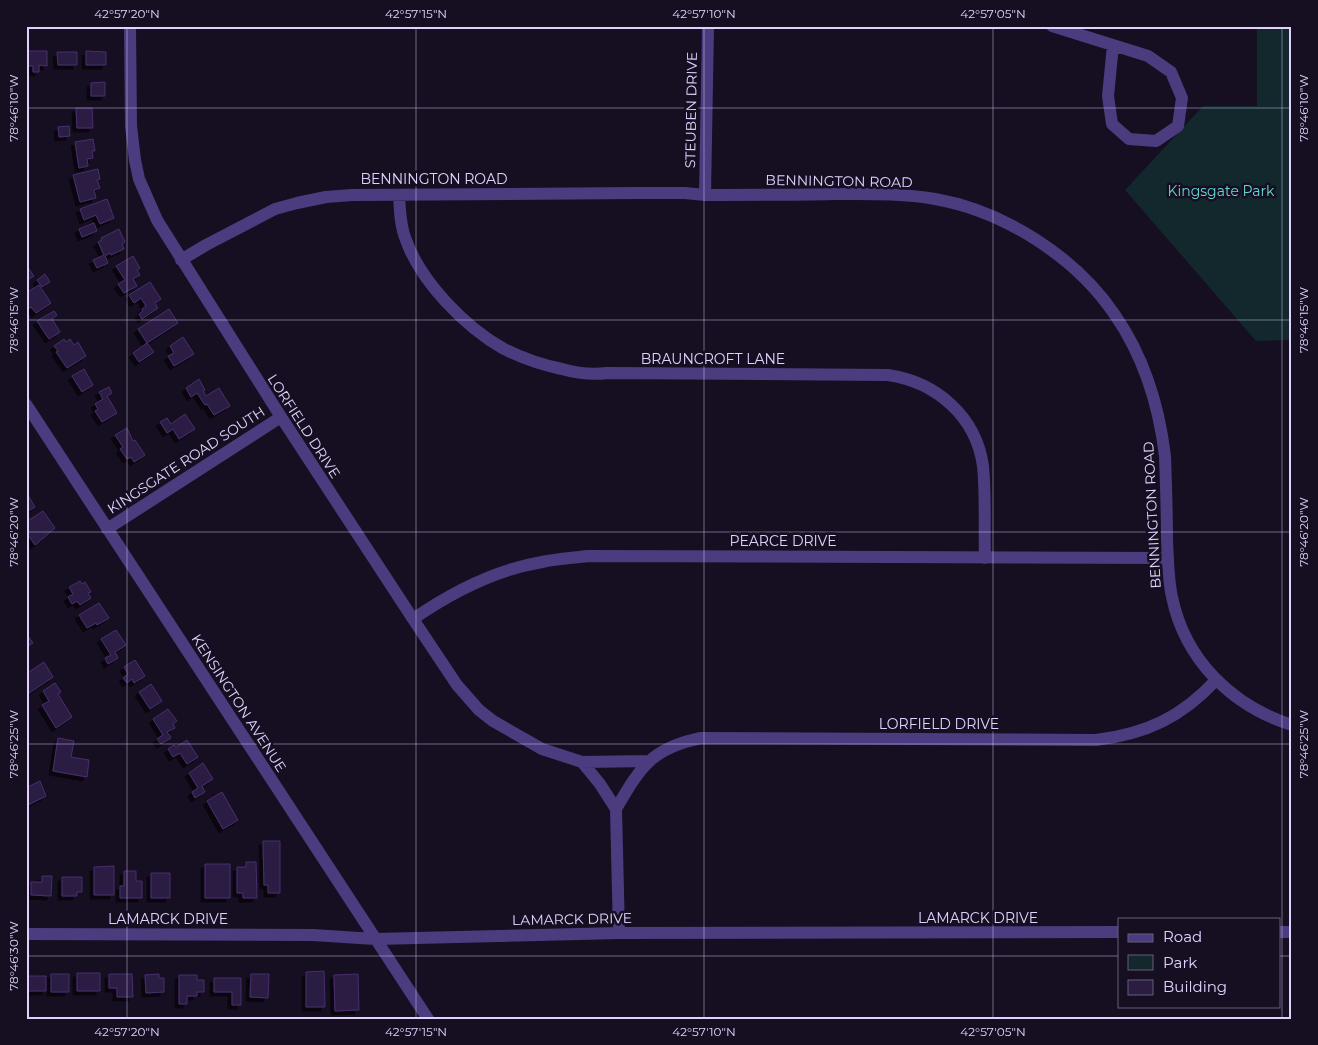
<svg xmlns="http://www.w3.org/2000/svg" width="1318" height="1045" viewBox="0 0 1318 1045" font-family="Montserrat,sans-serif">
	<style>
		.green { fill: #12282c }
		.building { fill: #2b1c42; stroke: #482f6d; filter: url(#shadow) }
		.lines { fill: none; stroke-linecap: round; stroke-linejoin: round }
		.minor { stroke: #4c3c7f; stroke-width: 12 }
		.ticks { fill: none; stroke: #e0d2fd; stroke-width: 1; stroke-opacity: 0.45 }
		.labels { text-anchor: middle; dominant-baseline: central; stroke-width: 5; stroke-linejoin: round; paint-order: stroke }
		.street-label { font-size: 14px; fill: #e0d2fd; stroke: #160f22 }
		.park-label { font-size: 14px; fill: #62d9d3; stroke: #160f22 }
		.neatline { fill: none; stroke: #e0d2fd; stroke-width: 2 }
		.ticks-label { font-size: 12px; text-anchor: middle; fill: #e0d2fd }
	</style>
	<defs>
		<filter id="shadow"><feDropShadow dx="-4" dy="4" stdDeviation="0" flood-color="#0009"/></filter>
	</defs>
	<rect width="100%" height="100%" fill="#160f22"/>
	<!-- green -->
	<path class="green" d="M1257 26H1292V340L1256 341 1125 190 1203 106H1257Z"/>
	<!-- building -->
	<path class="building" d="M26 51H47V66L39 65V72H33V66H26Z
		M86 51 106 52V65H86Z
		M57 52H77V65H58Z
		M105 82V96H91V83Z
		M76 108H92L93 128H77Z
		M69 126 70 136 59 137 58 127Z
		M93 139 95 151H92L93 158 87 159 88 166 79 168 75 142Z
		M98 169 100 179 97 180 100 188 94 190 96 198 80 202 73 175Z
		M107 199 114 218 100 224 96 215 84 220 80 209Z
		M94 223 97 231 82 237 79 229Z
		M119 229 125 242 122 244 124 249 111 255 110 253 105 256 108 263 97 268 93 260 104 255 98 242 102 240 101 238Z
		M133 256 140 268 137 270 140 275 133 279 137 286 124 293 118 284 125 280 116 266Z
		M26 265 34 276 26 281Z
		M45 274 50 282 42 287 37 280Z
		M150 282 161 299 155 303 158 308 142 319 139 314 143 311 142 309 146 306 141 298 134 303 129 295Z
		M39 285 51 303 36 313 31 307 28 309 26 306 28 303 26 293Z
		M169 309 178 323 147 343 138 329Z
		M54 311 57 315 52 319 60 332 49 339 37 321Z
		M183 337 194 354 174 366 168 356 174 353 170 346Z
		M64 339 66 342 70 339 74 345 78 342 86 356 67 368 56 352 58 351 54 346Z
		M147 343 154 352 139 362 133 353Z
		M84 369 93 385 82 392 72 376Z
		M199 379 205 390 203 391 206 396 219 388 230 406 214 415 207 404 205 405 197 393 191 397 186 388Z
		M109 387 112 393 107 396 117 413 102 422 95 411 98 409 95 404 103 399 99 392Z
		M185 414 195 429 179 439 173 429 167 433 160 422 167 418 171 424Z
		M127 428 133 441 135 440 145 455 134 462 131 457 127 459 120 449 123 447 115 435Z
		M26 492 35 507 26 512Z
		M43 511 55 528 35 545 26 532V522Z
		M80 581 82 584 85 582 91 592 88 593 91 598 80 605 77 601 72 604 68 597 73 594 69 587Z
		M99 603 109 618 97 625 96 623 87 628 79 615Z
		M116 630 126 645 115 652 118 658 108 664 105 658 111 655 101 639Z
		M26 633 33 643 26 647Z
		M135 660 145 676 134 683 132 679 127 683 123 678 128 674 124 667Z
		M44 662 53 677 26 695V674Z
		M55 683 61 692 58 694 72 717 56 728 42 705 49 701 43 691Z
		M151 684 162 701 150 709 139 692Z
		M168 709 177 721 173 724 175 728 167 732 171 738 161 744 157 739 163 735 153 719Z
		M58 738 74 741 71 757 89 760 87 777 53 771Z
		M187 740 198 757 187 764 180 753 173 757 168 749 174 745 176 747Z
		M203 763 213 779 202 786 205 792 195 798 192 792 198 788 189 773Z
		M40 781 46 796 26 806V788Z
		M222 792 238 820 223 829 207 801Z
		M263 841H280V893H268V885H264Z
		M246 862H256L257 898H243V893H237V867H246Z
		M205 864H230V898H205Z
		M114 866V895H94V867Z
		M124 871H136V881H142V898H120V886H124Z
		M151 873H170V898H151Z
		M42 876H52L51 896 31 895V882H42Z
		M62 877H82V892H77V896H62Z
		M324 971 325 1007H306V972Z
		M77 973H100V991H77Z
		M51 974H69V992H51Z
		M109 974H132L133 997H117V988H109Z
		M159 974V978H164V992L146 993 145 975Z
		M251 974H269L268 998 250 997Z
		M358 974 359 1010 335 1011 334 975Z
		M179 975H197V980H204V992H197V996H187V1004H179Z
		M26 976H46V991H26Z
		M214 978H241V1005H232V992H214Z"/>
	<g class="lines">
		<!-- minor -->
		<path class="minor" d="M130 26 131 126 135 160 139 179 157 220 281 417 413 619 457 685 479 710 493 721 542 749 582 762 600 784 616 809 619 933
			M1052 26 1148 56 1171 72 1182 98 1178 126 1156 141 1129 139 1112 124 1108 96 1113 45
			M399 195C400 210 400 226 406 240 421 282 465 327 504 349 522 358 542 365 562 369 576 373 592 375 607 373L888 375C936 382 976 416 983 466 986 496 984 527 985 558
			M705 195 708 26
			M181 260 206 245 275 209 297 203 326 197 352 195 637 193H685L705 195C748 195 791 195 834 194 868 194 901 193 935 199 1004 211 1076 257 1115 315 1144 357 1159 406 1165 456 1166 484 1167 512 1167 540 1168 559 1168 579 1172 597 1185 660 1232 706 1292 725
			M26 404 428 1019
			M107 529 281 417
			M413 619C452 592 494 570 542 562 557 559 573 558 588 556L1168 558
			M582 762 650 761
			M616 809C640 768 651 748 701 738L1096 740C1146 734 1182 717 1216 680
			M1279 932H1292
			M26 934 313 935 375 939 619 933 1119 932"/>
	</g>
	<!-- ticks -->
	<path class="ticks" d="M127 26V1019M416 26V1019M704 26V1019M993 26V1019M1282 26V1019M26 108H1292M26 320H1292M26 532H1292M26 744H1292M26 956H1119M1279 956H1292"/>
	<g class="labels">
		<!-- street labels -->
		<g class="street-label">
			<text transform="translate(691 110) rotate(-89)">STEUBEN DRIVE</text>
			<text x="434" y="179">BENNINGTON ROAD</text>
			<text transform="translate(839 181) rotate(1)">BENNINGTON ROAD</text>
			<text x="713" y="359">BRAUNCROFT LANE</text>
			<text transform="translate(304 426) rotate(57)">LORFIELD DRIVE</text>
			<text transform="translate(186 460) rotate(-33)">KINGSGATE ROAD SOUTH</text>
			<text transform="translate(1152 515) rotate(-93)">BENNINGTON ROAD</text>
			<text x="783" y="541">PEARCE DRIVE</text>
			<text transform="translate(239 703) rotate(57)">KENSINGTON AVENUE</text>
			<text x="939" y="724">LORFIELD DRIVE</text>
			<text x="978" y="918">LAMARCK DRIVE</text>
			<text x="168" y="919">LAMARCK DRIVE</text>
			<text transform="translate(572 919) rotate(-1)">LAMARCK DRIVE</text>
		</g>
		<!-- park labels -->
		<g class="park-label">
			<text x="1221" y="191">Kingsgate Park</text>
		</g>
	</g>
	<!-- border -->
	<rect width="1318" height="1045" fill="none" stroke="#160f22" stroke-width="55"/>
	<!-- legend -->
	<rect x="1118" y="918" width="162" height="90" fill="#160f22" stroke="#675d7a"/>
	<rect x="1128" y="934" width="25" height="8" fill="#4c3c7f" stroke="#675d7a"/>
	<text x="1163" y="942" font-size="15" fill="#e0d2fd">Road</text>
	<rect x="1128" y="955" width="25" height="15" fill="#12282c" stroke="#675d7a"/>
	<text x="1163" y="968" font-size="15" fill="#e0d2fd">Park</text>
	<rect x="1128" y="980" width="25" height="15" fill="#2b1c42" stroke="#675d7a"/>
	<text x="1163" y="992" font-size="15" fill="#e0d2fd">Building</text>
	<rect x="28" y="28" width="1262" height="990" class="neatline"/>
	<g class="ticks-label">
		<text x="127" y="18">42°57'20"N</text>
		<text x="416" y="18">42°57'15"N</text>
		<text x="704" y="18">42°57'10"N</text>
		<text x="993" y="18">42°57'05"N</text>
		<text transform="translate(1304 108) rotate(-90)" y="4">78°46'10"W</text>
		<text transform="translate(14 108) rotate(-90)" y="4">78°46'10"W</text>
		<text transform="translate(1304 320) rotate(-90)" y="4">78°46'15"W</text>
		<text transform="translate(14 320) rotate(-90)" y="4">78°46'15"W</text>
		<text transform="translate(1304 532) rotate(-90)" y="4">78°46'20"W</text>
		<text transform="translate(14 532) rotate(-90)" y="4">78°46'20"W</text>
		<text transform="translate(1304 744) rotate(-90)" y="4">78°46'25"W</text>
		<text transform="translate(14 744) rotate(-90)" y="4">78°46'25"W</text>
		<text transform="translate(14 956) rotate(-90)" y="4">78°46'30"W</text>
		<text x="127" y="1036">42°57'20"N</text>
		<text x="416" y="1036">42°57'15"N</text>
		<text x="704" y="1036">42°57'10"N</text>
		<text x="993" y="1036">42°57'05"N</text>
	</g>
</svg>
